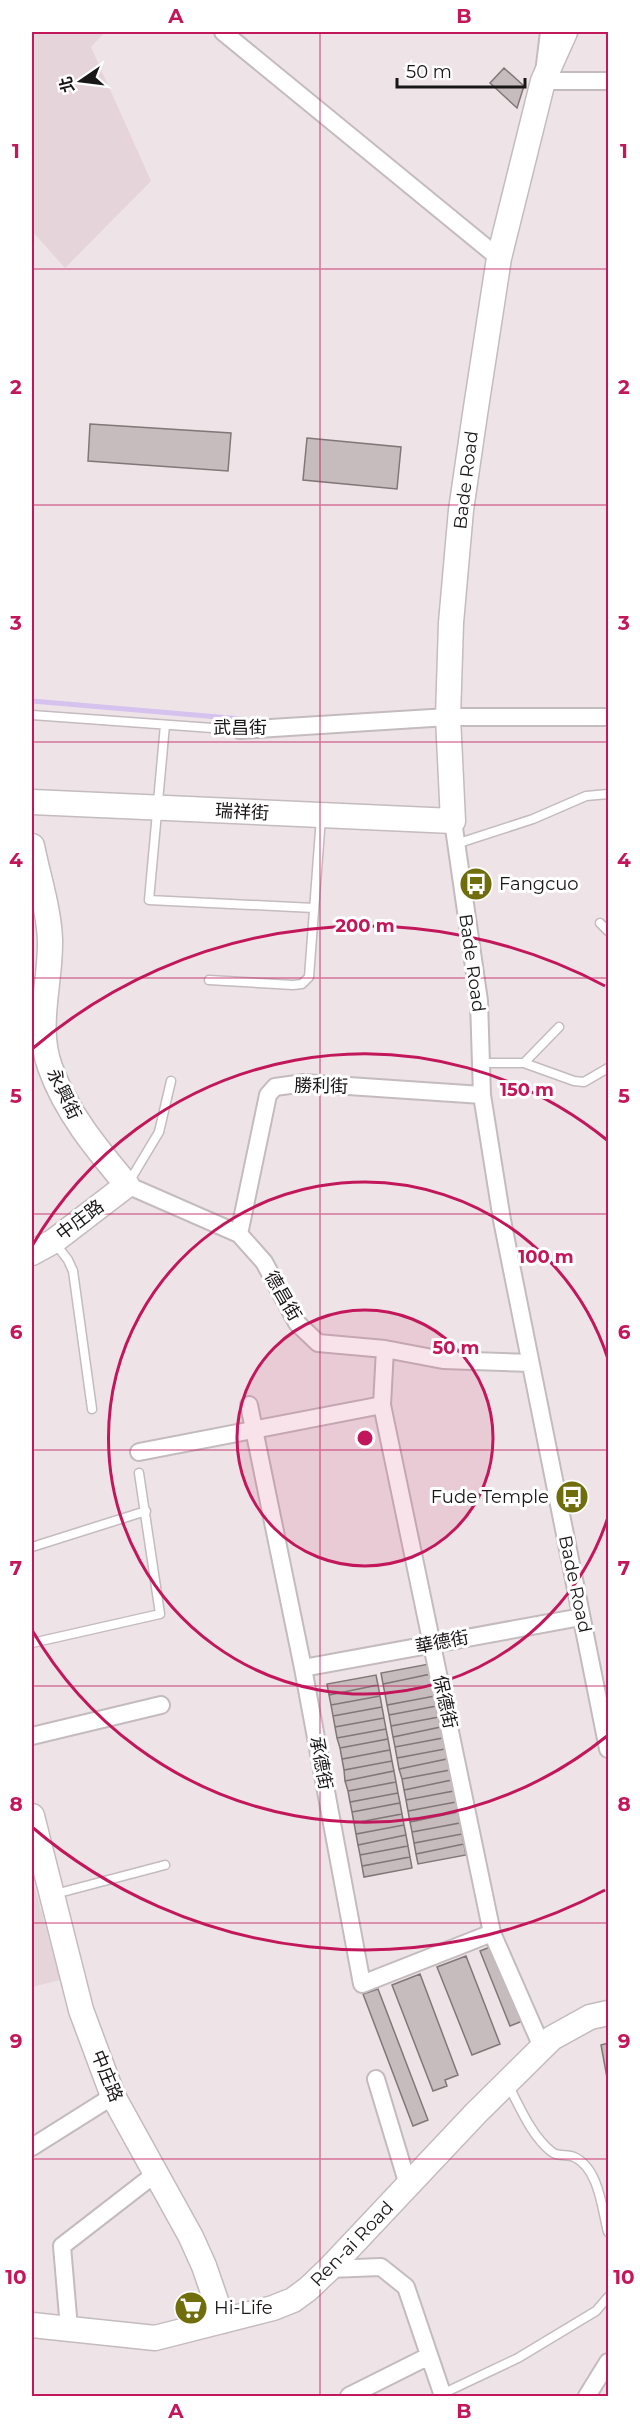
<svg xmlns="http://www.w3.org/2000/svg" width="640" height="2428" viewBox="0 0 640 2428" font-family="Montserrat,'Noto Sans TC',sans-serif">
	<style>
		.built { fill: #e6d4db }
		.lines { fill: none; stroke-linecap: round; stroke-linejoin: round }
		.stream { stroke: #d6c2ef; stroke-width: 5 }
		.building { fill: #c7bcbd; stroke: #817777; stroke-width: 1.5 }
		.lane-casing { stroke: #c4bbbe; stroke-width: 11 }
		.street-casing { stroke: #c4bbbe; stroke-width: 20 }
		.secondary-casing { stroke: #c4bbbe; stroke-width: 27 }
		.lane { stroke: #fff; stroke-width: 8 }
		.street { stroke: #fff; stroke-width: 16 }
		.secondary { stroke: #fff; stroke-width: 24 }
		.grid { fill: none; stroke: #c2185b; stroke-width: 1.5; stroke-opacity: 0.55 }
		.ring { fill: none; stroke: #c2185b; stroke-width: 3 }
		.labels { text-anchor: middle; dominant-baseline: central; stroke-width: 6; stroke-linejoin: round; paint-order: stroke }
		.street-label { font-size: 18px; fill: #191617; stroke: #fff }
		.poi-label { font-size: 18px; fill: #191617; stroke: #fff; text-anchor: start }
		.centre { fill: #c2185b; stroke: #fff; stroke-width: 3 }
		.ring-label { font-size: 18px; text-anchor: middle; font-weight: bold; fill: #c2185b; stroke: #fff; stroke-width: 6; stroke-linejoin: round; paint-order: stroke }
		.neatline { fill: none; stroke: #c2185b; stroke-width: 2 }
		.grid-label { font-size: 20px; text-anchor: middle; font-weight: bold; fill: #c2185b }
	</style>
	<rect width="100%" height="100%" fill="#eee4e8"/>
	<!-- built -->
	<path class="built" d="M32 32H105L91 47 151 181 65 268 32 231Z
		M32 1877 60 1980 32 1987Z"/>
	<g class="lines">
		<!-- stream -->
		<path class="stream" d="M32 701 242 719"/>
	</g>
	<!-- building -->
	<path class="building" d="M504 68 524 86 517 108 490 83Z
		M90 424 231 433 228 471 88 461Z
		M307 438 401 447 397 489 303 480Z
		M429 1664 431 1674 383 1684 381 1673Z
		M431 1674 433 1685 385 1694 383 1684Z
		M376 1675 378 1685 329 1695 327 1684Z
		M378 1685 380 1696 331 1705 329 1695Z
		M433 1685 435 1696 387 1705 385 1694Z
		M380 1696 382 1707 333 1716 331 1705Z
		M435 1696 437 1706 389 1715 387 1705Z
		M437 1706 439 1717 391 1726 389 1715Z
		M382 1707 384 1718 335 1727 333 1716Z
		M439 1717 441 1727 393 1737 391 1726Z
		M384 1718 386 1729 337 1738 335 1727Z
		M441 1727 443 1738 395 1747 393 1737Z
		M386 1729 388 1739 340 1748 337 1738Z
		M443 1738 445 1749 397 1758 395 1747Z
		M388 1739 390 1750 342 1759 340 1748Z
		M445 1749 447 1759 399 1769 397 1758Z
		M390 1750 392 1761 344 1770 342 1759Z
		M447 1759 450 1770 402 1779 399 1769Z
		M392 1761 394 1771 345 1781 344 1770Z
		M450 1770 452 1780 404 1790 402 1779Z
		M394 1771 396 1782 348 1791 345 1781Z
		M452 1780 454 1791 406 1800 404 1790Z
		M396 1782 398 1793 350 1802 348 1791Z
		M454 1791 456 1802 408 1811 406 1800Z
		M398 1793 400 1803 352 1812 350 1802Z
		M456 1802 458 1812 410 1822 408 1811Z
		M400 1803 402 1814 354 1823 352 1812Z
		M458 1812 460 1823 412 1832 410 1822Z
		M402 1814 404 1825 356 1834 354 1823Z
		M460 1823 462 1834 414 1843 412 1832Z
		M404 1825 406 1835 358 1845 356 1834Z
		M462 1834 464 1844 416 1854 414 1843Z
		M406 1835 408 1846 360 1855 358 1845Z
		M464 1844 466 1855 418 1864 416 1854Z
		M408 1846 410 1857 362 1866 360 1855Z
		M410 1857 412 1868 364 1877 362 1866Z
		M495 1945 525 2020 510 2026 480 1951Z
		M466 1956 500 2044 472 2055 437 1967Z
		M420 1974 458 2075 445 2080 447 2086 433 2091 392 1985Z
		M378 1989 428 2120 413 2126 363 1994Z
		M608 2043V2083L601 2045Z"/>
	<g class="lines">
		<defs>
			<path id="lane" d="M32 715 240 730
				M165 725 149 900 314 908
				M456 844 533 819 586 796 608 794
				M600 923 608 931
				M209 980 293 985 302 984 309 977 321 817
				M482 1063H524L574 1081 584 1082 608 1068
				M524 1063 559 1027
				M129 1182 159 1132 171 1081
				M55 1243 68 1260 73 1271 92 1409
				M32 1547 146 1511
				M32 1643 160 1614 139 1473
				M55 1894 165 1865
				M508 2085C520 2107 532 2137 552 2152 558 2157 567 2154 574 2157 599 2168 602 2209 608 2232
				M442 2394 518 2358 596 2311 608 2297"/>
			<path id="street" d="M223 32 499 258
				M549 32 543 81H608
				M240 730 448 717H608
				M453 821 479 1001 482 1095 502 1220 608 1749
				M127 1185 239 1234 264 1262 297 1323 318 1343 385 1349 443 1360 530 1363
				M239 1234 268 1095 275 1087 304 1083 482 1095
				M385 1349 382 1405 492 1933 542 2047
				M249 1405 303 1668 362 1984 492 1933
				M139 1452 382 1405
				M303 1668 581 1617
				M32 1736 161 1705
				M376 2079 408 2185
				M32 2147 113 2096
				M329 2269 381 2267 406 2287 443 2396
				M69 2328 62 2246 155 2174
				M349 2396 429 2356
				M587 2396 608 2362"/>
			<path id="secondary" d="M32 802 453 821 448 717 451 623 461 510 475 414 499 258 543 81 565 32
				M32 846C38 876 49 909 50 940 51 983 35 1026 50 1067 66 1112 96 1148 127 1185L54 1241 32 1253
				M32 1816 81 2010 113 2096 191 2237 204 2266 223 2321
				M32 2325 155 2338 273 2308 293 2300 308 2289 329 2269 476 2113 552 2038 590 2017 608 2013"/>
		</defs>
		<!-- lane casing -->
		<use href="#lane" class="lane-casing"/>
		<!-- street casing -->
		<use href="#street" class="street-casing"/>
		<!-- secondary casing -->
		<use href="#secondary" class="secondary-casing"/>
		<!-- lane -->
		<use href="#lane" class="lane"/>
		<!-- street -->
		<use href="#street" class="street"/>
		<!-- secondary -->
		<use href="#secondary" class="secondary"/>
	</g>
	<!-- grid -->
	<path class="grid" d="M320 32V2396M32 269H608M32 505H608M32 742H608M32 978H608M32 1214H608M32 1450H608M32 1686H608M32 1923H608M32 2159H608"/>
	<!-- distance rings -->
	<circle cx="365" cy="1438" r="128" fill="#c2185b" fill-opacity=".12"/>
	<g class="ring">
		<circle cx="365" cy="1438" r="128"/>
		<path d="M608 1517A256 256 0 1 1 608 1359"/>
		<path d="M607 1736A384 384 0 0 1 32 1630M32 1246A384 384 0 0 1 607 1140"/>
		<path d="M605 1890A512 512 0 0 1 32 1827M32 1049A512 512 0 0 1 605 986"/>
	</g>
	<!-- icons -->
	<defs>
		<symbol id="bus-disc" viewBox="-11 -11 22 22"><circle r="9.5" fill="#6f6d0c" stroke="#fff"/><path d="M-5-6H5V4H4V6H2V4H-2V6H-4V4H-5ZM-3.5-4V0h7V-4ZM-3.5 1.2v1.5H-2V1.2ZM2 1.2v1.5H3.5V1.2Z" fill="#fff"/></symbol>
		<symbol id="supermarket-disc" viewBox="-11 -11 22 22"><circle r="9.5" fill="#6f6d0c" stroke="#fff"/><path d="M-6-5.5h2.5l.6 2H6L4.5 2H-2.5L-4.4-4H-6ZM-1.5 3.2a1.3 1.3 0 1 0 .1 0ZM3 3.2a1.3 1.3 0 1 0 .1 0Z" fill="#fff"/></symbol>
	</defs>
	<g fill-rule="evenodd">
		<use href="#bus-disc" x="457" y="865" width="38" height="38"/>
		<use href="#bus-disc" x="553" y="1478" width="38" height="38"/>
		<use href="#supermarket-disc" x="172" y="2289" width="38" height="38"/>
	</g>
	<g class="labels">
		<!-- street labels -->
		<g class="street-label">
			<text transform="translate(466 480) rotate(-83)">Bade Road</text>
			<text x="240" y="728">武昌街</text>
			<text transform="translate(242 812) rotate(3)">瑞祥街</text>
			<text transform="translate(472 963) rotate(82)">Bade Road</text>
			<text transform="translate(321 1086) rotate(1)">勝利街</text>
			<text transform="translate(64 1094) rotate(64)">永興街</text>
			<text transform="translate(80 1220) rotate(-37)">中庄路</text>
			<text transform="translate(283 1296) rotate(60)">德昌街</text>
			<text transform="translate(575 1584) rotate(78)">Bade Road</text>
			<text transform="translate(442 1642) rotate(-11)">華德街</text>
			<text transform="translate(445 1702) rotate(78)">保德街</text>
			<text transform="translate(321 1763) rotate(79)">承德街</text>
			<text transform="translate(107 2076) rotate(68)">中庄路</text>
			<text transform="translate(352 2244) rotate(-46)">Ren-ai Road</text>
		</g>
		<!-- poi labels -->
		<g class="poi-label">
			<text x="499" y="884">Fangcuo</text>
			<text x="549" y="1497" text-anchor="end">Fude Temple</text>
			<text x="214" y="2308">Hi-Life</text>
		</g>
	</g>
	<circle cx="365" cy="1438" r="9" class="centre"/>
	<g class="ring-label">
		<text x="365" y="932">200 m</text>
		<text x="527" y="1096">150 m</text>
		<text x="546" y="1263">100 m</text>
		<text x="456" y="1354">50 m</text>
	</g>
	<!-- border -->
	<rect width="640" height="2428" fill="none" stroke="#ffffff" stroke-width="66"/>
	<!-- north arrow -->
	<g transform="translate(81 81) rotate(256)" stroke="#ffffff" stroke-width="4.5" paint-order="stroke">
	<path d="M0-4.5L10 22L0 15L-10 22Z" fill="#191617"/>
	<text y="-9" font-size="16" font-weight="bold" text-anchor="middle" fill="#191617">北</text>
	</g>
	<!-- scale -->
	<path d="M397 78v9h128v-9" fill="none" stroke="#191617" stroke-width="3"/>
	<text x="406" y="78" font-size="18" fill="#191617" stroke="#ffffff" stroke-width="4.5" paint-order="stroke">50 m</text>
	<rect x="33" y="33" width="574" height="2362" class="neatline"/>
	<g class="grid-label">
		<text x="176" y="23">A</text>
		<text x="464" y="23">B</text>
		<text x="16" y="158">1</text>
		<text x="624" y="158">1</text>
		<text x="16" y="394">2</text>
		<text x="624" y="394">2</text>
		<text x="16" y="630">3</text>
		<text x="624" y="630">3</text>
		<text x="16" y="867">4</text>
		<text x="624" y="867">4</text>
		<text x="16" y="1103">5</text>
		<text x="624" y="1103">5</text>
		<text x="16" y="1339">6</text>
		<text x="624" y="1339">6</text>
		<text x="16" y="1575">7</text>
		<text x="624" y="1575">7</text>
		<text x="16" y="1811">8</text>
		<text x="624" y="1811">8</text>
		<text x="16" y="2048">9</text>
		<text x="624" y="2048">9</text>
		<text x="16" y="2284">10</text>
		<text x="624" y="2284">10</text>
		<text x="176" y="2418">A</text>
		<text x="464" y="2418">B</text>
	</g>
</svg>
